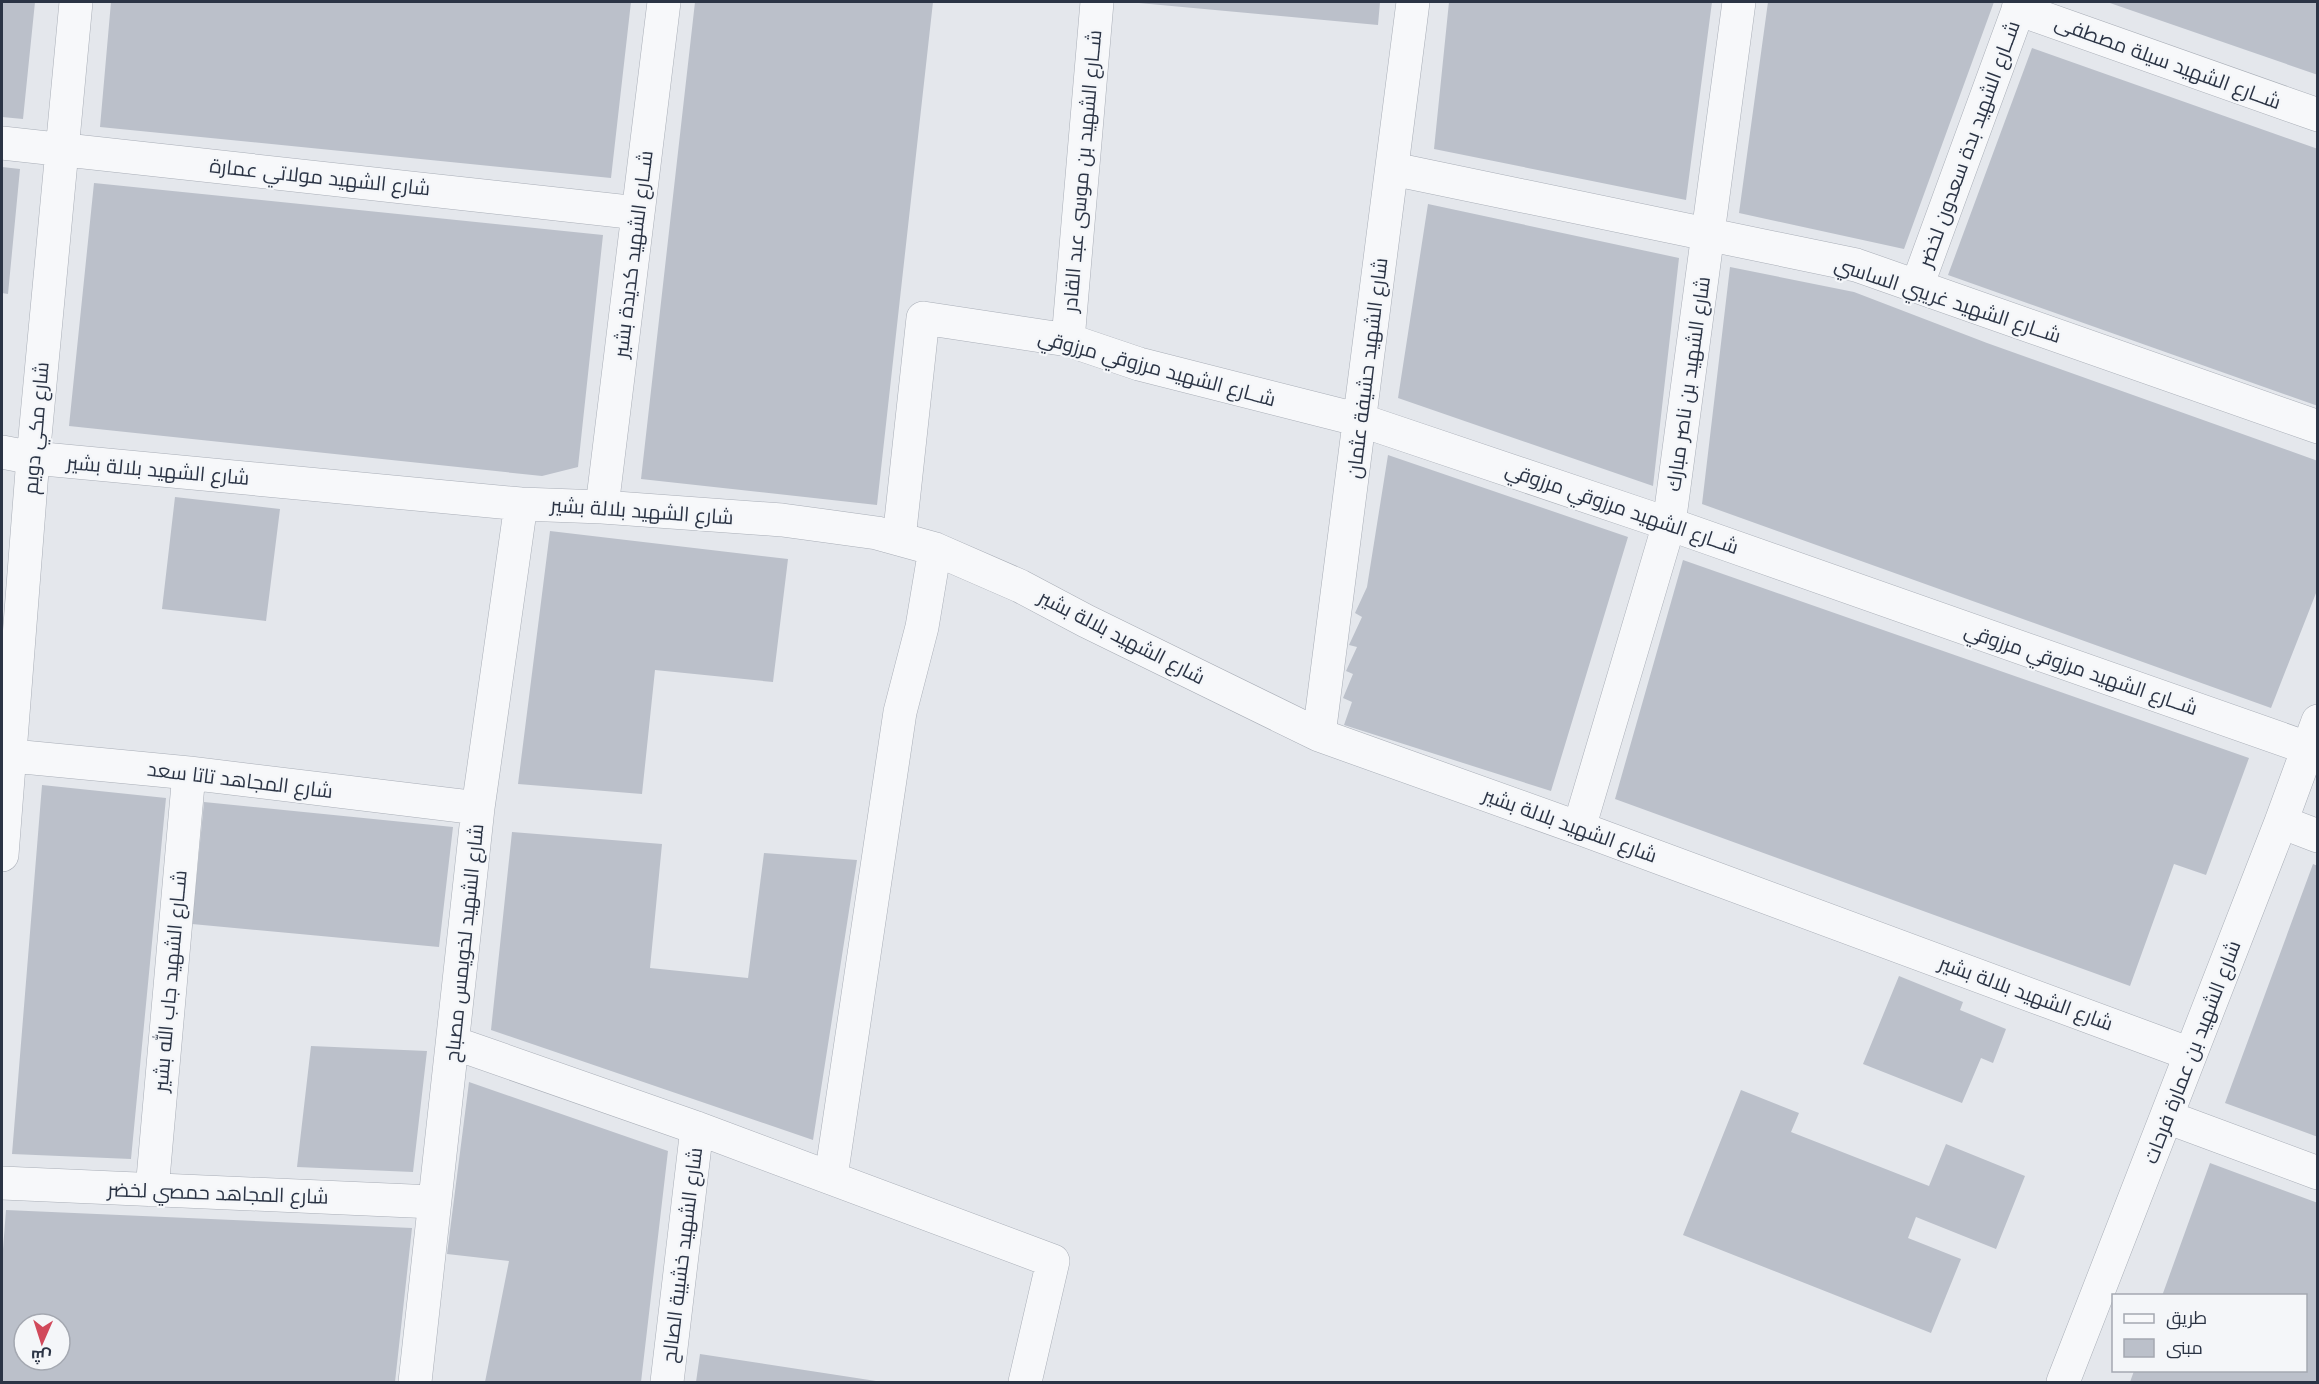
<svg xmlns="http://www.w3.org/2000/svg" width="2319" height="1384" viewBox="0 0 2319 1384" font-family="Arial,Cairo,sans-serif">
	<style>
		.building { fill: #bbc0ca; fill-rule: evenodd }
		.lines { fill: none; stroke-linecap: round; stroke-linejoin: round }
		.minor-casing { stroke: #a9aeb7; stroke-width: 34 }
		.minor { stroke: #f7f8fa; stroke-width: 33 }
		.labels { text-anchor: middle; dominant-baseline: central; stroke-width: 4.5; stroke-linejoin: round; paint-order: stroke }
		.street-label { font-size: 20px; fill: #2b3445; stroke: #f4f6f9 }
	</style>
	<rect width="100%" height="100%" fill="#e4e7ec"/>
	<!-- building -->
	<path class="building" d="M2 2H35L23 119 2 117Z
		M111 2H631L611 178 100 127Z
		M695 2H933L877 505 641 479Z
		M1139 2H1380L1378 25 1139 3Z
		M1449 2H1712L1686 200 1434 149Z
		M1768 2H1994L1904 249 1739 213Z
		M2107 2H2318V75L2243 49Z
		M2032 48 2318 149V406L1948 275Z
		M2 167 20 169 8 294 2 293Z
		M94 183 603 235 578 467 542 476 69 426Z
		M1428 204 1679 258 1653 486 1398 398Z
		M1730 267 1854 292 1987 343 2318 461V588L2271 708 1702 504Z
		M1388 455 1628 537 1551 791 1344 725 1352 702 1343 698 1353 674 1346 671 1357 647 1349 645 1362 617 1355 613 1367 587Z
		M175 497 280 509 266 621 162 609Z
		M550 531 788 559 773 682 655 670 642 794 518 784Z
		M1683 560 2249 758 2206 875 2174 864 2130 986 1615 799Z
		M42 785 166 798 131 1159 12 1154Z
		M204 802 453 827 439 947 192 924Z
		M512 832 662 844 650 968 748 978 764 853 857 860 813 1140 491 1030Z
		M2313 864 2318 866V1137L2225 1103Z
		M1899 976 1963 1002 1960 1010 2006 1029 1993 1063 1981 1058 1962 1103 1863 1064Z
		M311 1046 427 1051 413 1172 297 1167Z
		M469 1082 668 1151 641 1382H485L509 1261 447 1254Z
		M1741 1090 1799 1113 1791 1132 1929 1186 1946 1144 2025 1176 1996 1249 1916 1217 1908 1238 1961 1259 1931 1333 1683 1235Z
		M2210 1163 2318 1203V1382H2130L2134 1371H2306V1296H2162Z
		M6 1210 412 1228 395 1382H2V1262ZM24 1324H60V1360H24Z
		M700 1354 876 1381V1382H696Z"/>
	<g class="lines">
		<defs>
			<path id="minor" d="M2018 9 2318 115
				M2 143 638 213
				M1393 169 1856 265 2318 427
				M1917 286 2021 2
				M1068 340 1097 2
				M2 452 33 458 521 504 602 507 782 520 877 533 935 549 1020 586 1086 621 1319 735 1579 828 2190 1054
				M602 507 664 2
				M899 539 923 318 1068 340 1139 364 1360 420 1669 524 2307 748
				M1319 735 1413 2
				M2 755 189 773 478 808
				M2281 822 2318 836
				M1579 828 1669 524 1739 2
				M2 855 33 458 76 2
				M454 1043 697 1128 1053 1261 1025 1382
				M2167 1117 2318 1173
				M831 1177 900 712 922 627 935 549
				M2 1183 434 1202
				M152 1190 189 773
				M415 1382 478 808 521 504
				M667 1382 697 1128
				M2063 1382 2281 822 2318 721"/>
		</defs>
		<!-- minor casing -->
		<use href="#minor" class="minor-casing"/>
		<!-- minor -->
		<use href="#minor" class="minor"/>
	</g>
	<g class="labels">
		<!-- street labels -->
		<g class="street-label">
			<text transform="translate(2168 62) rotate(20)">شــارع الشهيد سيلة مصطفى</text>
			<text transform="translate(1969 144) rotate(-70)">شــارع الشهيد بدة سعدون لخضر</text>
			<text transform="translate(1082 171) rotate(-85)">شــارع الشهيد بن موسى عبد القادر</text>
			<text transform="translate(320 177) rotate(6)">شارع الشهيد مولاتي عمارة</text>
			<text transform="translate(633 254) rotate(-83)">شــارع الشهيد كديدة بشير</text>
			<text transform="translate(1948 300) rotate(18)">شــارع الشهيد غريبي الساسي</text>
			<text transform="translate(1157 368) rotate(15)">شــارع الشهيد مرزوقي مرزوقي</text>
			<text transform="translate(1367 368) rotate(-83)">شارع الشهيد حشيفة عثمان</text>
			<text transform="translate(1688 384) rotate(-82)">شارع الشهيد بن ناصر مبارك</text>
			<text transform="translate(36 428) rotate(-85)">شارع مكي دويم</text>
			<text transform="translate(158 470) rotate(5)">شارع الشهيد بلالة بشير</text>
			<text transform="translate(1622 508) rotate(19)">شــارع الشهيد مرزوقي مرزوقي</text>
			<text transform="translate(642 511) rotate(4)">شارع الشهيد بلالة بشير</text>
			<text transform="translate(1122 637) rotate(27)">شارع الشهيد بلالة بشير</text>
			<text transform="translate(2081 669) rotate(19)">شــارع الشهيد مرزوقي مرزوقي</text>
			<text transform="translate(240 780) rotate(7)">شارع المجاهد تاتا سعد</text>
			<text transform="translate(1570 825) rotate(20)">شارع الشهيد بلالة بشير</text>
			<text transform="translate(464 943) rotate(-84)">شارع الشهيد لخويمس مصباح</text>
			<text transform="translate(170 981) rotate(-85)">شــارع الشهيد جاب الله بشير</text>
			<text transform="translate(2026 993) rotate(20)">شارع الشهيد بلالة بشير</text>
			<text transform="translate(2192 1052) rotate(-69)">شارع الشهيد بن عمارة فرحات</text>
			<text transform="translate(218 1193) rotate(2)">شارع المجاهد حمصي لخضر</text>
			<text transform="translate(682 1255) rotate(-83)">شارع الشهيد خشيبة الصالح</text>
		</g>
	</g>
	<!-- border -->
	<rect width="2319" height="1384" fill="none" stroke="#2b3445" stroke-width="6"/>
	<!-- legend -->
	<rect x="2112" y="1294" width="195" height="78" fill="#f4f6f9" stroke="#a4a8b1" stroke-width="1.5"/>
	<rect x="2124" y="1314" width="30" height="9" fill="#f7f8fa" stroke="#a4a8b1" stroke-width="1.5"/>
	<text x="2166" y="1324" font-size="18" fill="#2b3445">طريق</text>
	<rect x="2124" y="1339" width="30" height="18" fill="#bbc0ca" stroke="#a4a8b1" stroke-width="1.5"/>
	<text x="2166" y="1354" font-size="18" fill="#2b3445">مبنى</text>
	<!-- north arrow -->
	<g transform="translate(42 1342) rotate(183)"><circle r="28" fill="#f4f6f9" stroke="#a4a8b1" stroke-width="1.5"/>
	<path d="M0-4.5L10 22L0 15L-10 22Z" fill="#d1495b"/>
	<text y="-9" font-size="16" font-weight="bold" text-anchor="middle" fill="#2b3445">ش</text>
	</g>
</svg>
